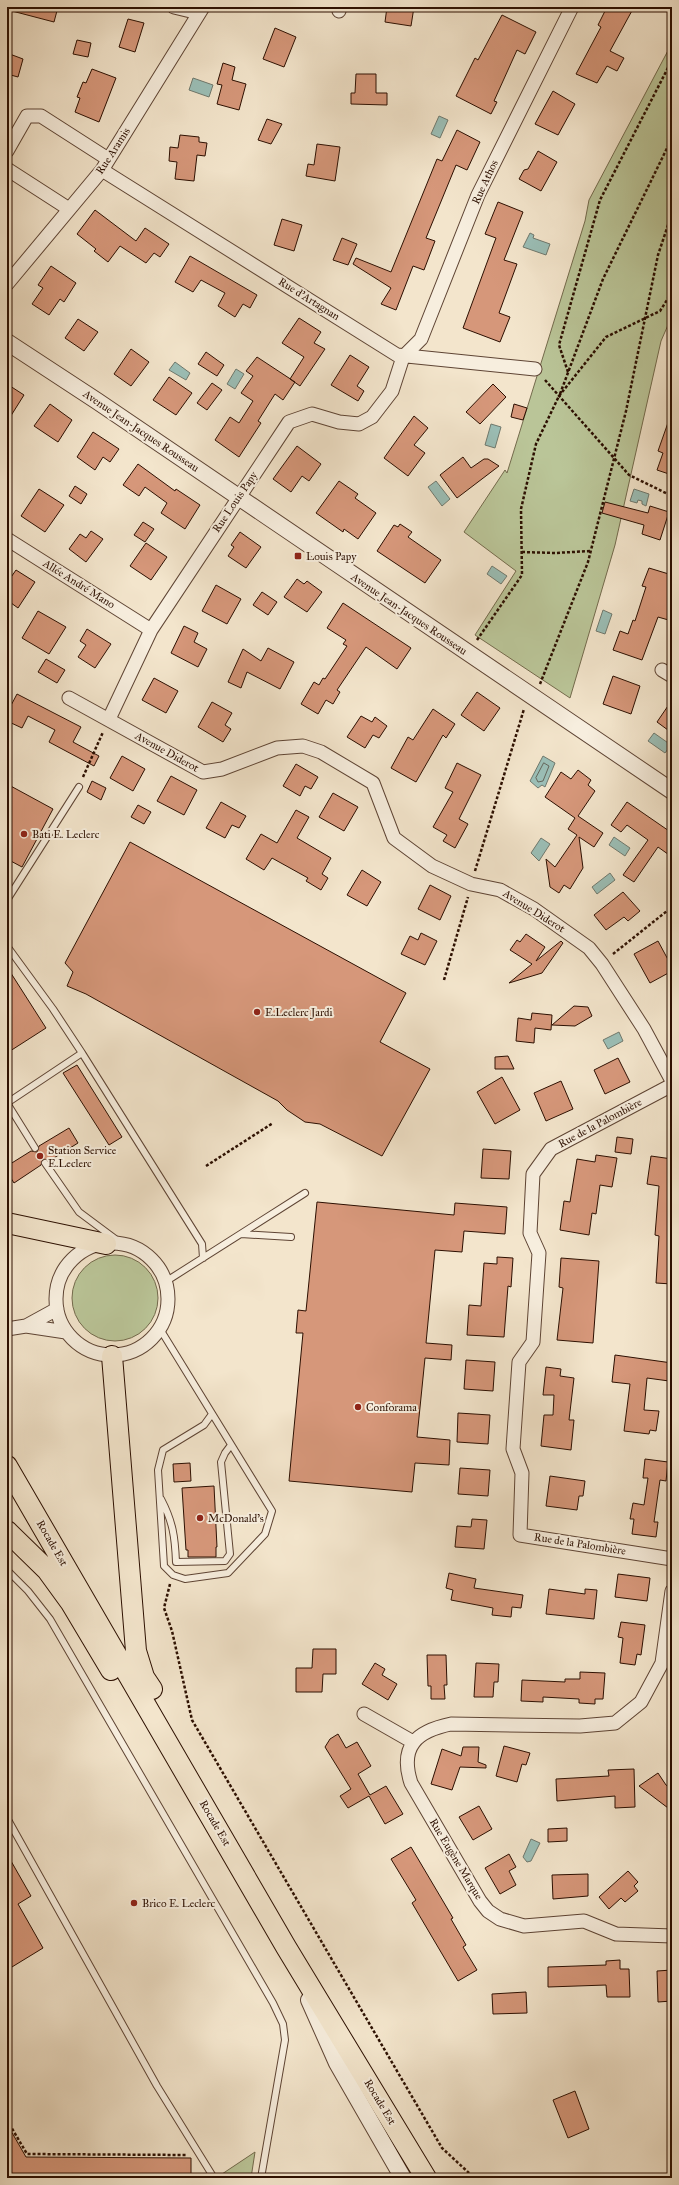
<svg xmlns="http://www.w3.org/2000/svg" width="679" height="2185" viewBox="0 0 679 2185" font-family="'IM FELL Great Primer',serif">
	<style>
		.green { fill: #bac598; stroke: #736a4c }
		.water { fill: #9bbfb7; stroke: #6f796e }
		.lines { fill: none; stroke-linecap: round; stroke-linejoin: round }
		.shore { stroke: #64675c; stroke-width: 1 }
		.building { fill: #d6977a; stroke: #2c0f01 }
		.service-casing { stroke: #5e4434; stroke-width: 8 }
		.minor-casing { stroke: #5e4434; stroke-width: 15 }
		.tertiary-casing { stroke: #5e4434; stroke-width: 18 }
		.primary-casing { stroke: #2c0f01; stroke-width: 22 }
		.path { stroke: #2c0f01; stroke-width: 2.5; stroke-dasharray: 3 2; stroke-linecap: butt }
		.service { stroke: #f7eede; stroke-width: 6 }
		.minor { stroke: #f7eede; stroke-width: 13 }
		.tertiary { stroke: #f7eede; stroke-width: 16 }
		.primary { stroke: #f3e5cc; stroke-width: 20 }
		.poi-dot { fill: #8f2418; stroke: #f7eede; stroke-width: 1.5 }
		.labels { text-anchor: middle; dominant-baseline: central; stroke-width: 4; stroke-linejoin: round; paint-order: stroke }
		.street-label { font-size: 11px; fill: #2c0f01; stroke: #f7eede }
		.poi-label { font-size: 11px; fill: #2c0f01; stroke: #f7eede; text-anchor: start }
	</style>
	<rect width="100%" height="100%" fill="#f3e5cc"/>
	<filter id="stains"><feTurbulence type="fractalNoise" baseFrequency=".005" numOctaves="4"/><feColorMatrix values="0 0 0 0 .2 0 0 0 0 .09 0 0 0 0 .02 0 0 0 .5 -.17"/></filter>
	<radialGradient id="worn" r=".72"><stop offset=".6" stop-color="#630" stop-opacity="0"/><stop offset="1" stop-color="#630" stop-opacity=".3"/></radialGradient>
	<!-- green -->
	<path class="green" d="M672 43V307L668 325 661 341 615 545 570 698 475 635 516 571 464 532 505 470 507 473 585 221 589 200Z
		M72 1298a43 43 0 1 1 86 0a43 43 0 1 1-86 0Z
		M255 2152 251 2178H220L219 2176Z"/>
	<!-- water -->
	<path class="water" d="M193 78 213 85 209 97 189 90Z
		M439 116 448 120 440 138 431 134Z
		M530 233 534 235 533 238 550 244 546 255 523 247Z
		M175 362 190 373 186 380 169 370Z
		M236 369 244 374 235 389 227 384Z
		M491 424 501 427 495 448 485 445Z
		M436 481 450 499 442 506 428 487Z
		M634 489 649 494 646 506 642 504V501L638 500 637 503 630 501Z
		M492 566 507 576 501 584 487 574Z
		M603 610 612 614 605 634 596 631Z
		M654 733 671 745 665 753 648 741Z
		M543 756 555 763 545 787 542 785 538 788 530 781Z
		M614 837 630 848 625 856 609 845Z
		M541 838 550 844 539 861 531 853Z
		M610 873 615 880 597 894 592 887Z
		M619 1032 623 1041 608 1049 603 1040Z
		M531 1839 540 1843 531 1861 527 1862 523 1857Z"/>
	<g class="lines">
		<!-- shore -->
		<path class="shore" d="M544 763 549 766 543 781 538 782 536 778Z"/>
	</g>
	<!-- building -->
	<path class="building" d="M13 7H58L54 22 12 11Z
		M387 7H414L411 26 385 22Z
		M607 7H634L610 51 624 58 617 71 607 66 597 83 576 74 601 27 598 25Z
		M502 15 536 32 525 54 517 50 494 101 497 102 491 114 456 96 475 58 478 60Z
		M128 19 144 23 135 52 119 47Z
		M275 28 296 37 284 67 263 59Z
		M77 40 91 43 88 57 73 54Z
		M7 53 23 59 18 77 7 74Z
		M223 63 235 67 232 80 246 84 239 110 217 104 222 85 217 84Z
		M92 69 116 78 99 122 75 112 80 98 77 97 83 82 86 83Z
		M356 74H376V93H387V105L351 104V93H355Z
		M553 91 575 104 558 135 535 124Z
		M267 119 282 124 271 144 258 140Z
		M457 130 480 142 467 170 456 165 426 238 435 241 424 270 413 266 396 310 381 304 391 288 353 264 356 258 391 272 437 159 442 161Z
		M180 135 199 137V142L207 143 205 156 197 155 194 181 175 179 177 162 169 161 170 147 178 148Z
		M317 144 340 147 335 181 306 176 308 164 314 165Z
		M538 151 557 162 541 191 519 179 524 170 528 169Z
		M498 202 523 212 504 260 517 264 499 313 510 317 500 342 463 328 496 238 485 234Z
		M95 210 136 241 145 228 169 244 160 257 154 253 146 263 120 246 108 262 94 251 96 249 77 234Z
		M282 219 302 225 294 251 274 245Z
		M342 238 357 244 348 265 333 260Z
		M190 256 257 295 250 308 243 304 235 317 218 306 225 293 201 280 193 292 175 282Z
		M51 266 76 283 64 302 60 299 49 315 32 304 43 288 38 285Z
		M299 318 321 332 314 343 325 349 300 386 290 379 304 357 282 343Z
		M78 319 98 332 84 351 65 338Z
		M131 349 149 362 131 386 114 374Z
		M206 352 224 365 217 376 198 364Z
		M350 355 369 367 357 386 364 391 358 401 331 385Z
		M257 357 295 382 283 400 275 394 258 421 261 423 239 457 215 440 230 417 239 423 253 401 241 393 253 376 246 371Z
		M169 377 192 393 176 415 153 400Z
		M212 383 222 390 207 410 197 403Z
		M7 384 24 395 7 422Z
		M493 384 506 397 480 424 466 412Z
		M50 404 72 420 58 442 34 426Z
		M514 404 527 408 523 420 511 417Z
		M414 416 428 428 414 445 425 453 408 476 384 458Z
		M670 417H672V475L657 470 663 453 658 451Z
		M93 432 119 449 110 462 103 457 95 470 77 457Z
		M297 446 321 464 309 481 302 476 291 492 273 479Z
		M463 457 471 468 484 459H488L499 466 457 498 440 475Z
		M138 464 175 491 176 489 200 505 185 529 161 513 167 503 145 487 139 496 123 485Z
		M339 481 358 494 355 498 376 513 358 539 344 529 343 532 316 513Z
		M75 486 87 494 81 504 69 496Z
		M39 489 64 505 45 532 21 516Z
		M605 502 648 513 650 506 669 512 660 540 642 534 644 525 602 513Z
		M143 522 154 529 145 542 134 535Z
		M400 524 412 532 408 537 441 560 425 583 377 551 394 525 398 527Z
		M91 531 103 539 86 562 69 549 80 534 86 538Z
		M240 532 261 547 246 568 228 556 234 547 231 545Z
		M146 543 167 557 151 580 130 566Z
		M649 568 672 575V621L658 617 642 660 613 650 620 631 628 634 633 620 635 621 646 587 642 586Z
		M16 570 35 582 18 608 7 600V583Z
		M297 579 304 584 307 581 322 592 307 612 284 597Z
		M216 585 241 599 227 624 202 611Z
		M262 592 277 602 268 615 253 605Z
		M343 603 411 648 397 669 366 647 337 690 340 692 333 704 326 700 318 714 301 704 314 682 319 685 323 678 325 679 347 646 343 644 346 640 327 628Z
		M38 611 66 627 49 654 22 638Z
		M184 626 198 633 194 642 207 649 198 667 171 653Z
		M87 629 111 644 95 668 78 657 86 645 80 641Z
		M268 648 294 662 280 689 247 672 241 688 228 682 243 649 261 661Z
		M46 659 65 670 57 683 38 672Z
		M613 676 640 686 631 714 603 704Z
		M154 678 178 691 166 713 142 700Z
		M477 692 500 708 484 731 461 715Z
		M17 694 81 727 73 742 99 756 94 766 49 742 55 730 28 716 22 728 7 721V713Z
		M672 700V733L657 722Z
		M212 702 232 713 225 725 231 729 223 742 198 727Z
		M433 709 455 724 446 738 443 735 416 782 391 768 408 737 413 740Z
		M361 716 372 722 375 717 387 726 379 738 373 735 365 748 347 737Z
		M122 756 145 769 133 791 110 778Z
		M457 763 481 775 459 819 468 824 455 848 443 841 447 835 433 827 453 792 445 788Z
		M296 764 318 777 311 789 305 786 300 796 283 786Z
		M578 770 591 780 588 785 595 791 578 816 603 833 594 847 579 837 583 868 570 889 564 885 559 893 550 887 546 859 555 867 577 835 568 829 575 818 545 797 561 772 571 779Z
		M171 776 197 790 184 815 157 801Z
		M92 781 106 788 101 800 87 792Z
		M7 784 53 809 22 867 7 859Z
		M333 793 358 807 344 831 319 817Z
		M221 802 246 816 239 828 232 825 225 838 206 828Z
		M627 802 672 833V857L658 847 634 882 623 875 648 840 627 825 621 832 611 825Z
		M138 805 151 812 144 824 131 817Z
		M296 810 309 817 297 838 331 858 322 874 328 878 321 890 306 881 308 878 272 858 264 870 246 859 261 834 277 843Z
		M130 842 406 993 380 1042 430 1069 382 1156 320 1124 305 1122 287 1110 278 1101 86 994 67 986 73 972 65 963Z
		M362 870 381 882 367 906 347 895Z
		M430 885 451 896 440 920 418 909Z
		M623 892 640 911 628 921 624 917 606 930 594 915Z
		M421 933 437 941 425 965 401 954 410 936 418 940Z
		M526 934 545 947 536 961 561 941 563 943 542 973 509 983 532 964 510 950 517 940 520 942Z
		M658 941 672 967V971L650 983 634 954Z
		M7 967 46 1028 7 1053Z
		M574 1006 588 1007 592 1016 575 1026 552 1025Z
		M532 1013 552 1015 551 1030 535 1028 534 1043 516 1041 518 1018 531 1020Z
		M508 1056 514 1069H495V1057Z
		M618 1058 630 1082 605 1094 594 1070Z
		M77 1065 122 1137 109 1145 63 1073Z
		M502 1077 520 1110 495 1124 477 1092Z
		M561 1081 573 1109 546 1121 534 1093Z
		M69 1128 78 1143 49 1161 43 1159 41 1165 14 1183 7 1172V1166L31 1151 37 1152 39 1146Z
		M617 1137 633 1139 631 1154 615 1152Z
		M483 1149 511 1151 509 1179 481 1178Z
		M596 1155 617 1158 612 1187 600 1185 596 1214 592 1213 589 1235 560 1230 564 1201 570 1202 577 1159 595 1162Z
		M651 1156 672 1159V1284L656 1283 659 1236 655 1235 659 1186 647 1184Z
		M317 1202 454 1215 455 1203 507 1207 505 1234 464 1231 462 1252 435 1250 426 1343 452 1345 451 1360 425 1358 417 1437 450 1440 449 1465 415 1463 412 1492 289 1481 303 1333H296L298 1310 306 1311Z
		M497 1257 513 1258 511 1287 508 1286 504 1337 467 1335 469 1305 481 1306 484 1263 497 1264Z
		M561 1258 599 1261 593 1343 557 1340 563 1288 559 1287Z
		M615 1355 672 1363 669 1381 647 1378 644 1410 659 1411 656 1431 650 1430 649 1434 624 1431 630 1384 612 1382Z
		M466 1360 495 1362 493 1391 464 1389Z
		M546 1367 561 1369 560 1376 574 1378 569 1420H574L571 1450 541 1446 544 1415H553L554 1395H543Z
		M458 1413 490 1415 488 1444 457 1442Z
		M645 1459 668 1462 666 1481 660 1480 654 1522H658L656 1537 632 1534 634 1519H630L633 1503 644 1505 648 1478H643Z
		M190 1463 191 1481 174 1482 173 1464Z
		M460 1468 490 1470 488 1496 458 1494Z
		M550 1476 585 1481 583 1496H579L577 1510 546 1506Z
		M214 1486 217 1547H216V1557H188V1550H186L182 1488Z
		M472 1519 487 1520 484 1549 455 1547 457 1526 471 1527Z
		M449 1573 476 1579 474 1588 523 1595 521 1608 512 1607 511 1617 492 1615 493 1608 451 1600 453 1590 446 1588Z
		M618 1574 650 1578 647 1601 615 1597Z
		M549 1589 585 1594V1589L597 1590 594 1619 546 1614Z
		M621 1622 645 1625 641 1655 637 1654 635 1665 620 1663 623 1638 618 1637Z
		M313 1649H336V1674H323L322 1692H296V1668H312Z
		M427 1655H446L447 1685H444L445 1699H431V1686H428Z
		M375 1663 385 1669 382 1675 397 1684 388 1700 362 1684Z
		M476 1663 499 1664 498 1682H494L493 1697H474Z
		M580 1672 605 1673 603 1699H595V1704L579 1703V1699L543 1697V1702L521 1701 522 1680 565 1682V1679H580Z
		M338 1734 346 1748 357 1742 371 1766 358 1774 370 1795 386 1786 403 1814 385 1824 369 1796 348 1808 340 1796 351 1789 325 1747 330 1739Z
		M504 1746 530 1753 526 1765 522 1764 517 1782 496 1776Z
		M463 1747H479L478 1762 486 1765V1768L460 1767 452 1790 431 1784 442 1749 461 1756Z
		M634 1769 635 1807 615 1808V1796L557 1801 556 1779 609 1776 608 1770Z
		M658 1773 666 1785 672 1789V1811L639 1786Z
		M479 1806 492 1829 473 1840 459 1817Z
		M567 1828V1841L548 1842V1829Z
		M411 1847 453 1918 451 1919 466 1945 463 1947 477 1970 458 1981 412 1903 416 1900 391 1859Z
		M7 1854 31 1896 18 1904 43 1948 7 1970Z
		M509 1854 516 1867 509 1871 516 1885 500 1894 485 1868Z
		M628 1871 638 1882 634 1886 638 1891 625 1902 621 1898 609 1909 599 1897Z
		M588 1874V1896L553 1899 552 1875Z
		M620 1960V1969H629L630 1997H607L606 1985 548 1987V1967L606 1965V1961Z
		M672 1970V2001L658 2002 657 1971Z
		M526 1992 527 2013 493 2014 492 1994Z
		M575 2091 589 2129 568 2138 553 2100Z
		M7 2124 26 2157 191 2158V2178H7Z"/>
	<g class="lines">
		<defs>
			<path id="service" d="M7 900 79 787
				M7 946 53 1009 82 1053
				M7 1103 82 1053 202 1244 203 1258
				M7 1103 35 1148
				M45 1163 79 1212 122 1244
				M241 1234 291 1237
				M165 1282 305 1193
				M160 1329 272 1511 265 1534 228 1573 185 1579 173 1575 164 1566 158 1470 163 1450 204 1425 212 1414
				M161 1499C173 1522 175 1537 176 1562L225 1561 230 1554 221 1462 225 1453 231 1445
				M7 1570 28 1591 50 1619 273 2003 283 2024 285 2040 261 2178
				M7 1818 157 2086 214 2178"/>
			<path id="minor" d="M174 7 199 13
				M339 11 340 7
				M7 151 27 116H41L108 159
				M7 169 69 209
				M102 170 397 355 535 369
				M7 284 102 170 203 7
				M7 539 151 630
				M662 670 672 676
				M69 698 203 772 222 769 277 748 303 746 321 752 373 783 394 838 432 866 471 884 500 890 534 909 589 948 602 964 644 1029 672 1081
				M109 719 151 630 289 422 312 414 339 422 359 424 372 417 392 391 403 357 421 339 478 195 572 7
				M672 1085 551 1149 533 1174 530 1233 539 1253 533 1342 519 1362 513 1449 522 1473 520 1535 672 1559
				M56 1299a56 56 0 1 1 112 0a56 56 0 1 1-112 0Z
				M26 1326 66 1332
				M7 1329 26 1326 57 1309
				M672 1591 662 1663 641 1702 615 1723 580 1726 451 1724C417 1731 399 1746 411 1783L480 1901 488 1911 500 1919 524 1926 584 1921 616 1934 672 1936
				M364 1714 413 1742"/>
			<path id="tertiary" d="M7 342 97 401 672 791
				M309 2000 337 2063 403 2178"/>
			<path id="primary" d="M7 1223 106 1244
				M112 1356 136 1651 144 1677 152 1689
				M7 1466 286 1947 426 2178
				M7 1531 47 1570 71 1603 111 1670"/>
		</defs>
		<!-- service casing -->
		<use href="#service" class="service-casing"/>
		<!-- minor casing -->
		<use href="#minor" class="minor-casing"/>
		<!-- tertiary casing -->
		<use href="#tertiary" class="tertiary-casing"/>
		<!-- primary casing -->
		<use href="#primary" class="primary-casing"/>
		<!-- path -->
		<path class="path" d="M568 372 559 345 600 200 672 60
			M545 380 629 475 672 496
			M560 394 603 279 672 138
			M522 552 555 553 591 551
			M477 640 522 575 521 509 536 444 559 396 606 337 660 311 672 292
			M540 684 588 562 626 411 658 255 672 213
			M83 777 103 732
			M475 871 524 709
			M613 954 672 907
			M444 980 468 897
			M206 1166 273 1123
			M170 1584 164 1608 172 1631 192 1720 442 2148 469 2173 478 2178
			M7 2120 27 2154 187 2155"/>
		<!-- service -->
		<use href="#service" class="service"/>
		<!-- minor -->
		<use href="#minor" class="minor"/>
		<!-- tertiary -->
		<use href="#tertiary" class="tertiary"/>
		<!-- primary -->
		<use href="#primary" class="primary"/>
	</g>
	<!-- markers -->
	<g class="poi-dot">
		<rect x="294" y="552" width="8" height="8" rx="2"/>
		<circle cx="24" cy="834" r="4"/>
		<circle cx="257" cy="1012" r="4"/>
		<circle cx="40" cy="1156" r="4"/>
		<circle cx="358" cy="1407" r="4"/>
		<circle cx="200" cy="1518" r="4"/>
		<circle cx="134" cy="1903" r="4"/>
	</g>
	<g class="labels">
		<!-- street labels -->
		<g class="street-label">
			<text transform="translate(113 151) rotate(-57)">Rue Aramis</text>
			<text transform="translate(485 182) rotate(-65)">Rue Athos</text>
			<text transform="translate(309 299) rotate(32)">Rue d'Artagnan</text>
			<text transform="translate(141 431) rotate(34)">Avenue Jean-Jacques Rousseau</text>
			<text transform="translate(235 502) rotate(-56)">Rue Louis Papy</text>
			<text transform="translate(79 584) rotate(32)">Allée André Mano</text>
			<text transform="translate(409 614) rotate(34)">Avenue Jean-Jacques Rousseau</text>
			<text transform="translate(167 752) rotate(29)">Avenue Diderot</text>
			<text transform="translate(534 911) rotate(32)">Avenue Diderot</text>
			<text transform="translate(600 1123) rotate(-28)">Rue de la Palombière</text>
			<text transform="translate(52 1543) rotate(60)">Rocade Est</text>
			<text transform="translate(580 1544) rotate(9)">Rue de la Palombière</text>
			<text transform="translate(215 1823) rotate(60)">Rocade Est</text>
			<text transform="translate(456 1859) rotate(59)">Rue Eugène Marque</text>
			<text transform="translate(380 2102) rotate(59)">Rocade Est</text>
		</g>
		<!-- poi labels -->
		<g class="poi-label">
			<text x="306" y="556">Louis Papy</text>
			<text x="32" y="834">Bati E. Leclerc</text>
			<text x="265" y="1012">E.Leclerc Jardi</text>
			<text x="48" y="1150">Station Service<tspan x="48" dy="13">E.Leclerc</tspan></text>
			<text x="366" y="1407">Conforama</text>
			<text x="208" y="1518">McDonald's</text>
			<text x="142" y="1903">Brico E. Leclerc</text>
		</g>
	</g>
	<!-- margin -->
	<rect width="679" height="2185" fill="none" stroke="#f3e5cc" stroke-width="24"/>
	<rect x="8" y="8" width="663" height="2169" fill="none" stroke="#2c0f01" stroke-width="2"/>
	<rect x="12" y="12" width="655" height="2161" fill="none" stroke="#2c0f01"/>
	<rect width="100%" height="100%" filter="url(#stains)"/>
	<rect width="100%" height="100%" fill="url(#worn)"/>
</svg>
